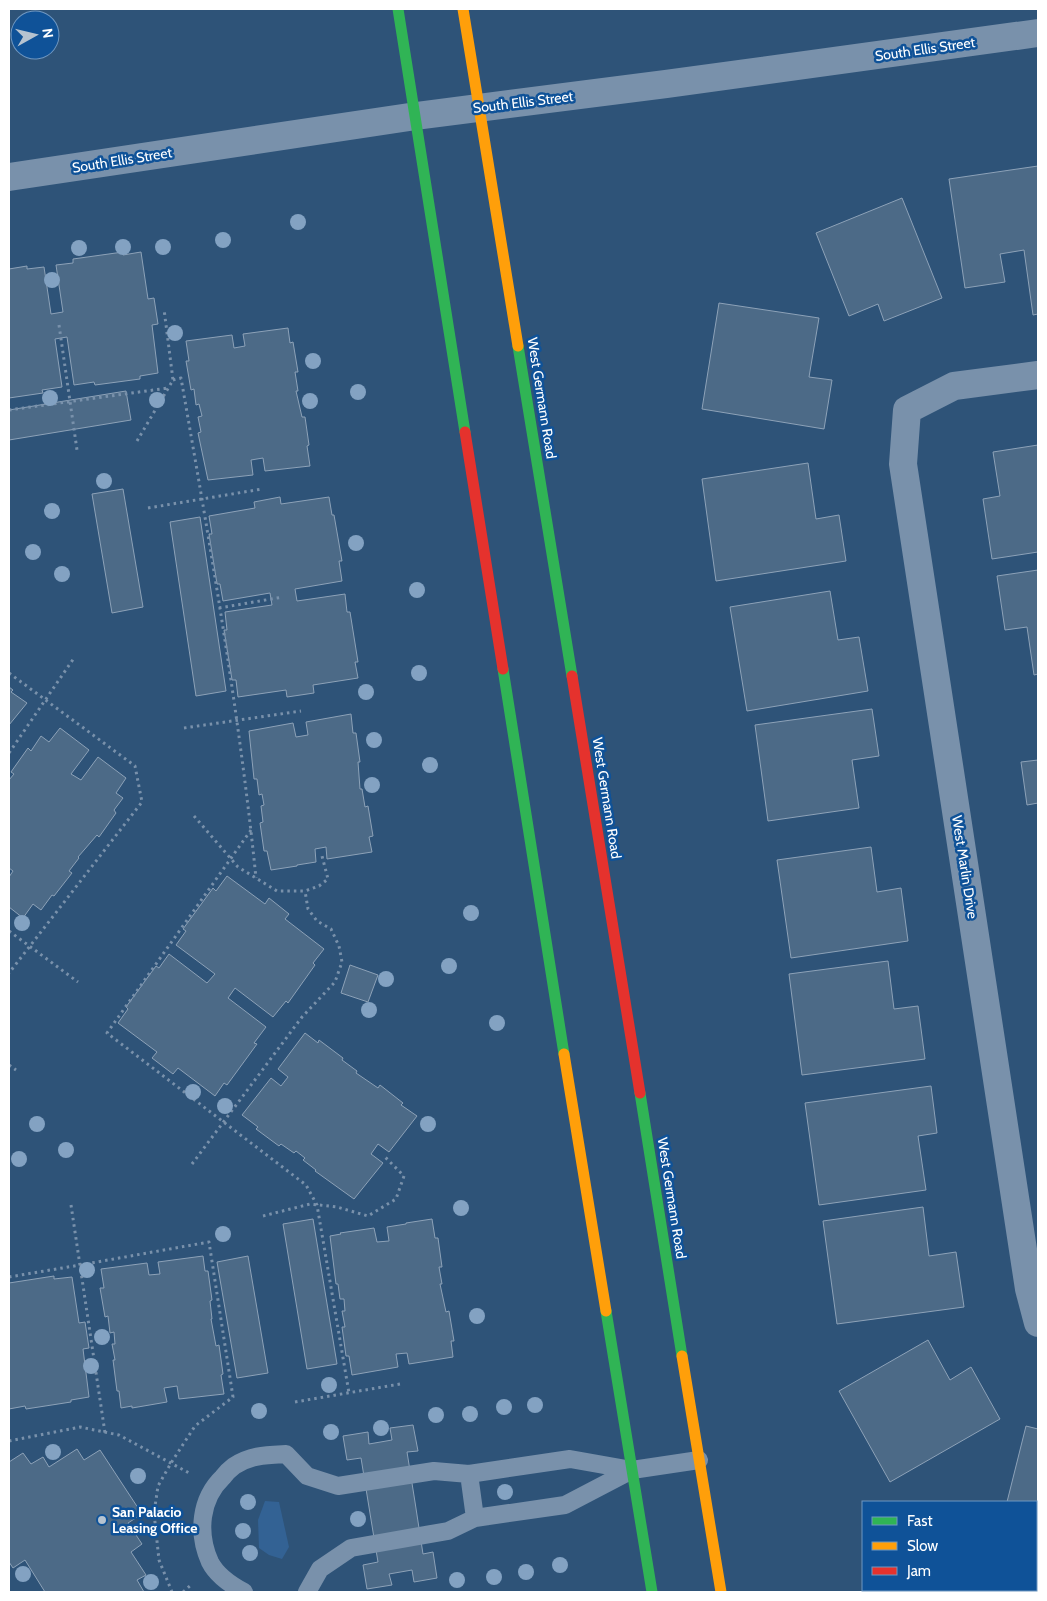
<svg xmlns="http://www.w3.org/2000/svg" width="1047" height="1601" viewBox="0 0 1047 1601" font-family="Cabin,sans-serif">
	<style>
		.water { fill: #336294 }
		.building { fill: #4c6a87; stroke: #8da2b8 }
		.lines { fill: none; stroke-linecap: round; stroke-linejoin: round }
		.path { stroke: #7991ab; stroke-width: 3; stroke-dasharray: 2.5 4; stroke-linecap: butt }
		.lane { stroke: #7991ab; stroke-width: 18 }
		.street { stroke: #7991ab; stroke-width: 28 }
		.fast { stroke: #30b455; stroke-width: 11 }
		.slow { stroke: #ff9f0a; stroke-width: 11 }
		.jam { stroke: #e5322d; stroke-width: 11 }
		.tree { fill: #83a2c2 }
		.poi-dot { fill: #b6c3d0; stroke: #0f5298; stroke-width: 2 }
		.labels { text-anchor: middle; dominant-baseline: central; stroke-width: 5; stroke-linejoin: round; paint-order: stroke }
		.street-label { font-size: 14px; fill: #fff; stroke: #0f5298 }
		.poi-label { font-size: 14px; font-weight: bold; fill: #fff; stroke: #0f5298; text-anchor: start }
	</style>
	<rect width="100%" height="100%" fill="#2e5378"/>
	<!-- water -->
	<path class="water" d="M265 1501 279 1502 289 1547 282 1559 269 1555 259 1548 258 1520Z"/>
	<!-- building -->
	<path class="building" d="M1038 166V314L1033 315 1024 250 1000 254 1005 282 965 288 949 179Z
		M902 198 942 298 884 321 878 304 849 316 816 233Z
		M123 252V255L141 252 148 299 154 298 158 324 152 325 158 373 140 376V379L95 385 94 382 74 385 67 337 55 339 62 387 42 390 43 393 9 398V269L27 266V269L44 267 51 314 63 312 56 265 73 263V259Z
		M719 303 819 318 809 377 832 380 824 429 702 409Z
		M288 328 290 343 293 342 298 372H295L298 391H296L302 417H305L309 445 307 446 310 466 265 471 263 458 251 460 253 475 208 480 198 433 201 432 198 417 202 416 199 404 196 405 194 389 191 390 186 361H189L186 341 232 335 234 348 245 346 243 334Z
		M126 391 131 420 9 440V410Z
		M1038 445V552L992 559 983 499 1000 496 993 452Z
		M808 463 816 519 839 515 846 561 716 581 702 479Z
		M123 489 143 607 112 613 92 494Z
		M280 497 281 504 329 497 332 515H334L342 561H339L342 581 295 589 297 601 345 594 347 612H350L358 662H355L358 678 313 685 314 693 287 697 286 690 238 697 236 680H232L224 630H227L225 612 272 605 270 593 223 601 220 584H217L209 534H212L209 516 255 508 254 502Z
		M200 517 226 691 196 696 170 522Z
		M1038 570V674L1034 675 1027 627 1005 630 997 576Z
		M830 591 838 640 859 637 868 691 747 711 730 607Z
		M9 687 13 690 11 692 27 703 9 725Z
		M872 709 879 756 852 760 859 808 768 821 755 725Z
		M351 714 353 733H356L360 762H358L360 789H362L365 807 368 806 373 836 369 837 372 852 327 859 326 847 315 849 316 862 297 865V866L271 870 267 851H264L260 823 263 822 261 806 264 805 262 794 259 795 257 779H254L249 731 293 723 296 737 308 735 306 722Z
		M60 728 89 750 71 774 81 780 98 757 126 778 116 793 123 798 114 810 116 813 99 837 97 835 78 857 79 858 69 871 72 873 54 896 52 895 41 910 33 904 23 918 9 907V877L13 871 9 868V780L14 774 11 772 28 748 31 751 41 736 49 742Z
		M1038 760V803L1027 805 1021 762Z
		M871 847 877 892 901 888 908 941 791 958 777 860Z
		M227 876 265 904 269 898 289 914 285 919 324 949 313 963 315 965 288 1003 286 1001 273 1017 235 988 228 998 266 1027 254 1043 257 1044 227 1085 224 1083 215 1096 178 1068 173 1074 152 1058 157 1052 118 1023 128 1009 126 1007 156 966 159 968 169 954 207 983 215 974 176 945 186 931 183 929 213 888 216 891Z
		M888 961 894 1009 918 1006 925 1059 802 1075 789 974Z
		M350 965 378 975 368 1002 341 993Z
		M305 1033 318 1043 319 1040 343 1058 342 1060 357 1071 356 1073 378 1088 380 1085 403 1103 401 1105 417 1116 389 1152 378 1144 371 1154 383 1163 354 1199 315 1171 316 1170 303 1160 305 1158 296 1151 294 1153 281 1144 279 1146 256 1129 258 1127 242 1115 271 1078 281 1086 288 1077 278 1069Z
		M931 1086 937 1133 918 1136 926 1190 819 1205 805 1103Z
		M923 1207 929 1256 956 1252 964 1307 837 1324 823 1221Z
		M313 1219 337 1364 307 1369 283 1224Z
		M432 1219 435 1238H438L442 1267H439L442 1284H440L446 1312 449 1311 454 1341H451L453 1357 409 1364 407 1353 396 1354 398 1367 352 1375 349 1356H346L342 1327H345L342 1311H345L344 1299H340L338 1284H336L330 1236 341 1234 340 1233 374 1228 377 1242 389 1241 387 1227 406 1224V1223Z
		M203 1256 205 1271H208L212 1300 210 1301 212 1319H211L216 1346 219 1345 223 1374 221 1375 224 1394 179 1399 177 1386 164 1388 167 1402 132 1408V1406L121 1408 119 1391H117L113 1360H115L112 1344H115L114 1332 110 1333 108 1316 105 1317 100 1288H104L101 1269 147 1263 149 1275 160 1274 158 1262Z
		M248 1256 268 1373 237 1378 217 1262Z
		M54 1276V1279L72 1277 79 1323 85 1322 89 1348 83 1349 89 1397 71 1400V1402L26 1409 25 1406 9 1409V1283Z
		M928 1340 950 1380 971 1367 1000 1419 890 1482 839 1391Z
		M413 1425 418 1451 407 1452 415 1502 423 1554 433 1552 437 1578 414 1582 412 1570 389 1574 392 1585 367 1589 363 1565 378 1562 375 1544 361 1458 347 1460 343 1436 368 1432 369 1444 392 1440 390 1428Z
		M1026 1426 1038 1429V1563L1036 1562V1502H1007Z
		M77 1449 84 1460 100 1450 142 1514 128 1523 142 1544 131 1552 146 1575 137 1580 144 1592H45L25 1560 13 1568 9 1562V1462L23 1453 31 1464 43 1457 49 1467Z"/>
	<g class="lines">
		<!-- path -->
		<path class="path" d="M59 325 77 450
			M173 380 181 378C210 544 239 711 256 878
			M9 410 168 388
			M137 441 173 380 164 309
			M148 508 262 489
			M219 608 283 597
			M9 673 135 766 142 802 9 973
			M184 728 301 711
			M9 753 74 658
			M194 816 238 867 277 891H305L319 886 328 879 322 856
			M251 830 107 1033 306 1185 317 1205 349 1393
			M9 931 78 982
			M9 1065 16 1070
			M192 1164 302 1017 335 982 342 962 339 946 331 929 317 921 308 909 305 891
			M71 1205 105 1433
			M263 1216 310 1204 337 1207 368 1216 396 1199 404 1176 383 1155
			M9 1277 80 1265 209 1242 233 1397 195 1426 171 1463 158 1486 154 1513 159 1560 172 1592
			M295 1402 400 1384
			M9 1441 80 1427 119 1435 191 1474
			M183 1592 192 1584"/>
		<!-- lane -->
		<path class="lane" d="M469 1474 475 1518
			M244 1592C231 1585 217 1576 210 1562 197 1533 200 1499 223 1477 226 1473 230 1469 234 1466 251 1455 266 1455 286 1454L307 1476 338 1486 434 1471 469 1474 570 1459 632 1470
			M307 1592 320 1569 351 1548 448 1531 475 1518 565 1505 632 1470 699 1460"/>
		<!-- street -->
		<path class="street" d="M9 177 416 116 666 84 1038 33
			M1038 375 954 386 907 410 903 464 1029 1289 1038 1323"/>
		<!-- fast -->
		<path class="fast" d="M398 9 465 432
			M518 346 572 676
			M503 669 564 1054
			M640 1093 682 1356
			M606 1311 652 1592"/>
		<!-- slow -->
		<path class="slow" d="M463 9 518 346
			M564 1054 606 1311
			M682 1356 721 1592"/>
		<!-- jam -->
		<path class="jam" d="M465 432 503 669
			M572 676 640 1093"/>
	</g>
	<!-- trees -->
	<g class="tree">
		<circle cx="298" cy="222" r="8"/>
		<circle cx="223" cy="240" r="8"/>
		<circle cx="123" cy="247" r="8"/>
		<circle cx="163" cy="247" r="8"/>
		<circle cx="79" cy="248" r="8"/>
		<circle cx="52" cy="280" r="8"/>
		<circle cx="175" cy="333" r="8"/>
		<circle cx="313" cy="361" r="8"/>
		<circle cx="358" cy="392" r="8"/>
		<circle cx="50" cy="398" r="8"/>
		<circle cx="157" cy="400" r="8"/>
		<circle cx="310" cy="401" r="8"/>
		<circle cx="104" cy="481" r="8"/>
		<circle cx="52" cy="511" r="8"/>
		<circle cx="356" cy="543" r="8"/>
		<circle cx="33" cy="552" r="8"/>
		<circle cx="62" cy="574" r="8"/>
		<circle cx="417" cy="590" r="8"/>
		<circle cx="419" cy="673" r="8"/>
		<circle cx="366" cy="692" r="8"/>
		<circle cx="374" cy="740" r="8"/>
		<circle cx="430" cy="765" r="8"/>
		<circle cx="372" cy="785" r="8"/>
		<circle cx="471" cy="913" r="8"/>
		<circle cx="22" cy="923" r="8"/>
		<circle cx="449" cy="966" r="8"/>
		<circle cx="386" cy="979" r="8"/>
		<circle cx="369" cy="1010" r="8"/>
		<circle cx="497" cy="1023" r="8"/>
		<circle cx="193" cy="1092" r="8"/>
		<circle cx="225" cy="1106" r="8"/>
		<circle cx="37" cy="1124" r="8"/>
		<circle cx="428" cy="1124" r="8"/>
		<circle cx="66" cy="1150" r="8"/>
		<circle cx="19" cy="1159" r="8"/>
		<circle cx="461" cy="1208" r="8"/>
		<circle cx="223" cy="1234" r="8"/>
		<circle cx="87" cy="1270" r="8"/>
		<circle cx="477" cy="1316" r="8"/>
		<circle cx="102" cy="1337" r="8"/>
		<circle cx="91" cy="1366" r="8"/>
		<circle cx="329" cy="1385" r="8"/>
		<circle cx="535" cy="1405" r="8"/>
		<circle cx="504" cy="1407" r="8"/>
		<circle cx="259" cy="1411" r="8"/>
		<circle cx="470" cy="1414" r="8"/>
		<circle cx="436" cy="1415" r="8"/>
		<circle cx="381" cy="1428" r="8"/>
		<circle cx="331" cy="1432" r="8"/>
		<circle cx="53" cy="1452" r="8"/>
		<circle cx="138" cy="1476" r="8"/>
		<circle cx="505" cy="1492" r="8"/>
		<circle cx="248" cy="1502" r="8"/>
		<circle cx="358" cy="1519" r="8"/>
		<circle cx="243" cy="1531" r="8"/>
		<circle cx="250" cy="1553" r="8"/>
		<circle cx="560" cy="1565" r="8"/>
		<circle cx="526" cy="1572" r="8"/>
		<circle cx="23" cy="1574" r="8"/>
		<circle cx="494" cy="1577" r="8"/>
		<circle cx="457" cy="1580" r="8"/>
		<circle cx="151" cy="1582" r="8"/>
	</g>
	<!-- markers -->
	<circle class="poi-dot" cx="102" cy="1520" r="5"/>
	<g class="labels">
		<!-- street labels -->
		<g class="street-label">
			<text transform="translate(925 49) rotate(-8)">South Ellis Street</text>
			<text transform="translate(523 102) rotate(-7)">South Ellis Street</text>
			<text transform="translate(122 160) rotate(-9)">South Ellis Street</text>
			<text transform="translate(542 398) rotate(81)">West Germann Road</text>
			<text transform="translate(607 798) rotate(81)">West Germann Road</text>
			<text transform="translate(965 867) rotate(81)">West Marlin Drive</text>
			<text transform="translate(672 1198) rotate(81)">West Germann Road</text>
		</g>
		<!-- poi labels -->
		<g class="poi-label">
			<text x="112" y="1512">San Palacio<tspan x="112" dy="16">Leasing Office</tspan></text>
		</g>
	</g>
	<!-- border -->
	<rect width="1047" height="1601" fill="none" stroke="#ffffff" stroke-width="20"/>
	<!-- legend -->
	<rect x="862" y="1501" width="175" height="90" fill="#0f5298" stroke="#6f97c1"/>
	<rect x="872" y="1517" width="25" height="8" fill="#30b455" stroke="#6f97c1"/>
	<text x="907" y="1526" font-size="15" fill="#ffffff">Fast</text>
	<rect x="872" y="1542" width="25" height="8" fill="#ff9f0a" stroke="#6f97c1"/>
	<text x="907" y="1551" font-size="15" fill="#ffffff">Slow</text>
	<rect x="872" y="1567" width="25" height="8" fill="#e5322d" stroke="#6f97c1"/>
	<text x="907" y="1576" font-size="15" fill="#ffffff">Jam</text>
	<!-- north arrow -->
	<g transform="translate(35 35) rotate(82)"><circle r="24" fill="#0f5298" stroke="#6f97c1"/>
	<path d="M0-4L9 19L0 12L-9 19Z" fill="#b6c3d0"/>
	<text y="-8" font-size="14" font-weight="bold" text-anchor="middle" fill="#ffffff">N</text>
	</g>
</svg>
